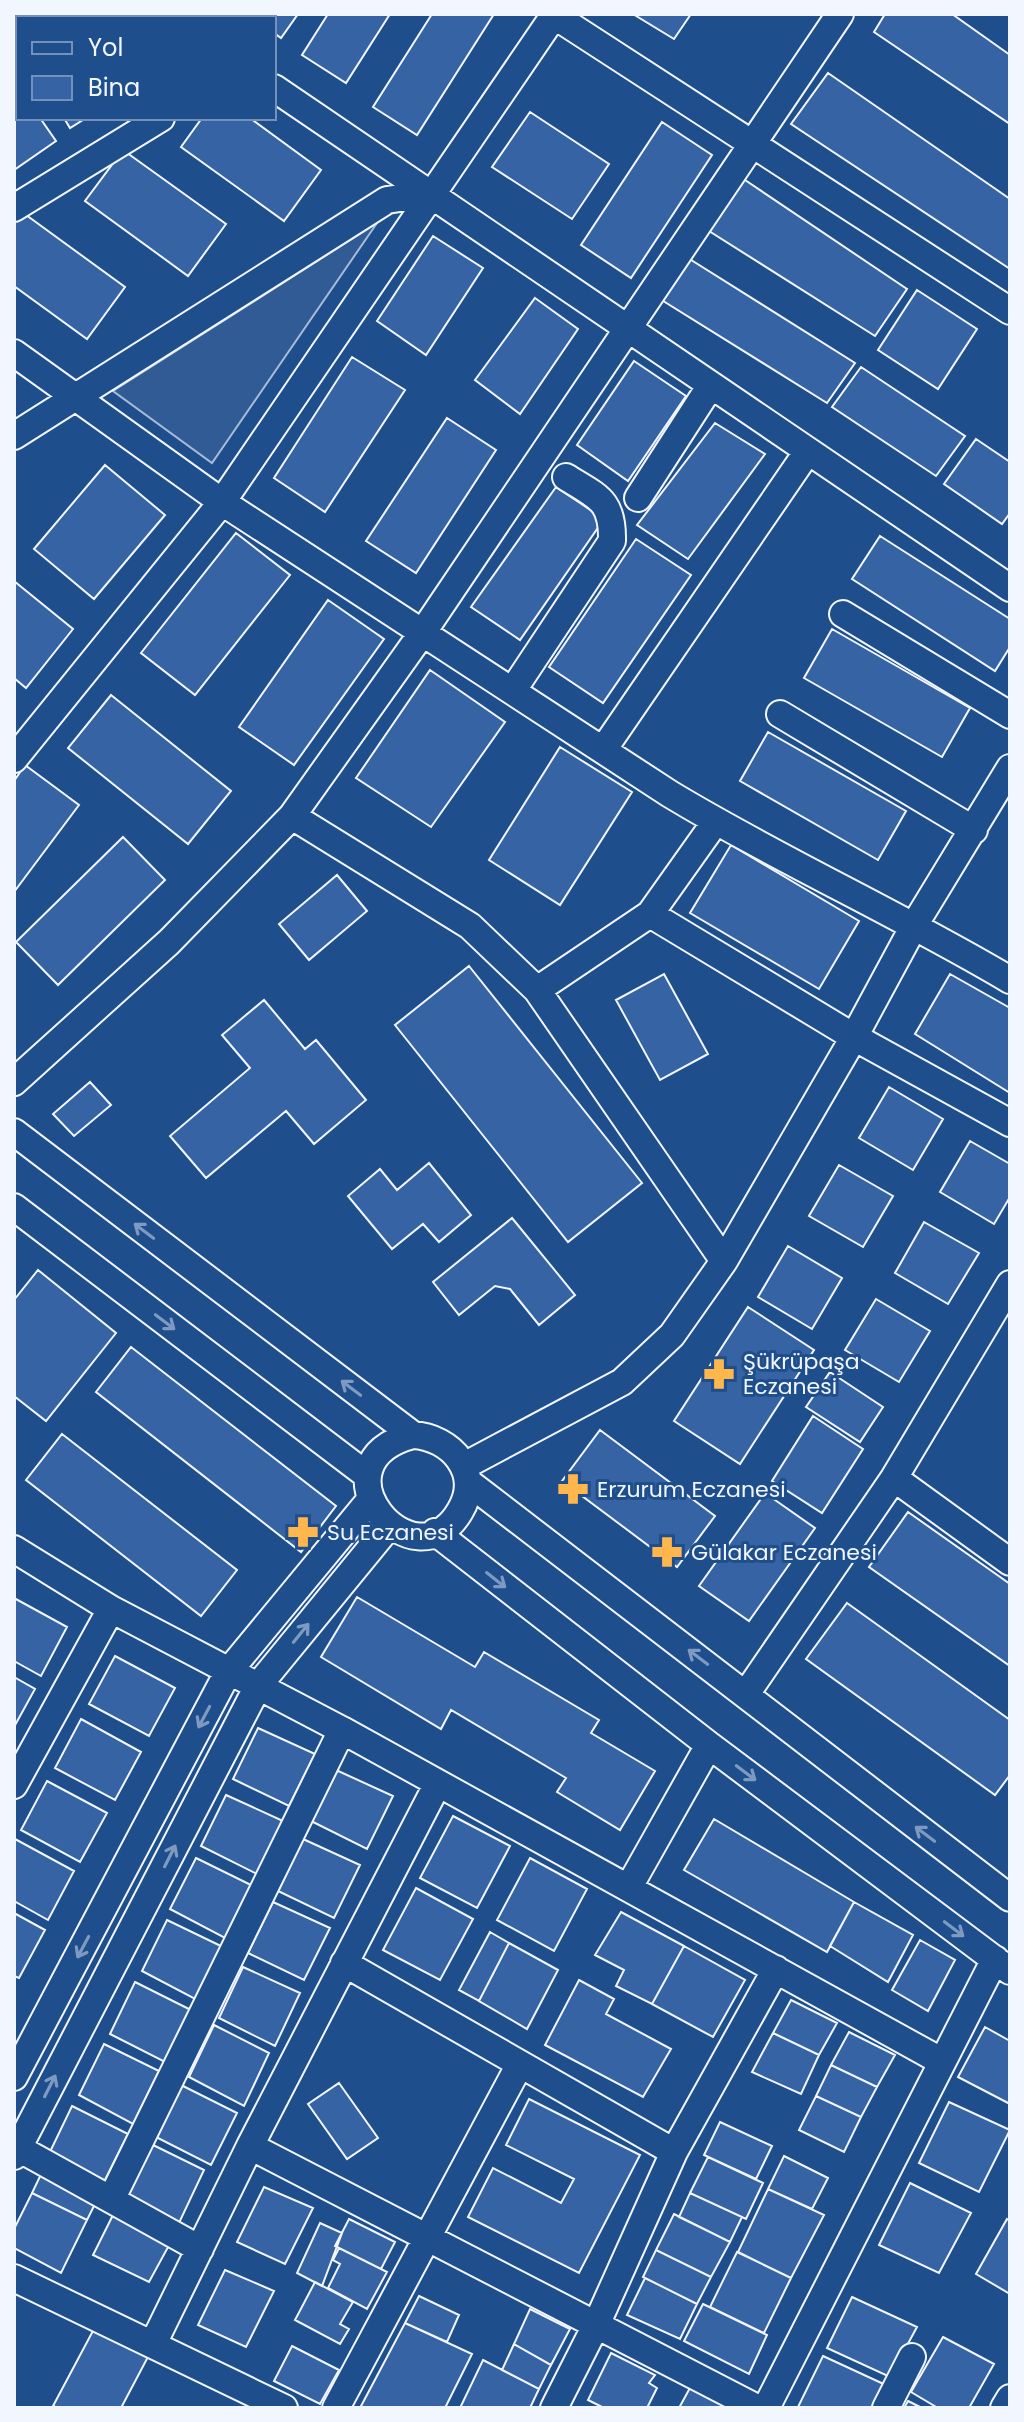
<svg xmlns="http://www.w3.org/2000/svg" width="1024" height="2422" viewBox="0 0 1024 2422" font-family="Poppins,sans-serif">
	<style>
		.built { fill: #305b95; stroke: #a8bbd7; stroke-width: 2 }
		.building { fill: #3563a3; stroke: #f2f6ff; stroke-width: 2 }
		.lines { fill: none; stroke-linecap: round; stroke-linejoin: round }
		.minor-casing { stroke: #f2f6ff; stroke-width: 30 }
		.minor { stroke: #1f4e8c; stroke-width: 26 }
		.oneway { stroke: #7e9ac0 }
		.labels { text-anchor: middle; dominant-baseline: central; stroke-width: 6; stroke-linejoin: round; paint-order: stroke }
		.poi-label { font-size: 22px; fill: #f2f6ff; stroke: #1f4e8c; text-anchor: start }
	</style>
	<rect width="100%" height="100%" fill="#1f4e8c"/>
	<!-- built -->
	<path class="built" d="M377 223 212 463 113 391Z"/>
	<!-- building -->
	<path class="building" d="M247 14H298L281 38 274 33V18H253Z
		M328 14H390L346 83 302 55Z
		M432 14H494L417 135 373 107Z
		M633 14H691L674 39Z
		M885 14H952L1010 55V124L874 32Z
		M828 73 1010 199V269L791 124Z
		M18 89V118H40L56 141 14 170V92Z
		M530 112 609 164 572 219 492 167Z
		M64 118H86L70 128Z
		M202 118H250L321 170 284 221 181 147Z
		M662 122 712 155 631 278 581 245Z
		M123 150 226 224 188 276 85 201Z
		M742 178 907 289 875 336 709 231Z
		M22 212 125 287 87 339 14 286V224Z
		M433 236 483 268 426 355 377 321Z
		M688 258 855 363 827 403 660 299Z
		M917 290 977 329 938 389 878 350Z
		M535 298 578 329 520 414 475 380Z
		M352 357 405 390 325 512 274 478Z
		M634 361 686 396 628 481 577 445Z
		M861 367 965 436 936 476 832 407Z
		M447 418 496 450 416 573 366 541Z
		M715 423 765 454 688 559 637 525Z
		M976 439 1010 462V513L1002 524 944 484Z
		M105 465 165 515 94 599 34 549Z
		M556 487 604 519 520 640 471 607Z
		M236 533 290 575 195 695 141 653Z
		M880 536 1010 619V647L995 671 852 579Z
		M636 539 691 575 603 703 549 667Z
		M14 581 73 629 26 688 14 678Z
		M328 600 384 639 294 765 239 727Z
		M832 629 970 708 942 757 804 678Z
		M430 670 505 722 431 827 356 778Z
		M111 695 231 791 188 844 68 748Z
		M768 732 906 811 878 860 740 781Z
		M560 747 632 792 560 905 489 860Z
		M25 765 79 805 14 892V781Z
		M123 837 165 880 58 985 16 942Z
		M731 845 859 921 819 989 690 913Z
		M337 875 367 911 309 960 279 924Z
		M469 966 642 1183 568 1242 395 1025Z
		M664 974 708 1054 660 1080 616 1000Z
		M950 974 1010 1008V1093L915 1034Z
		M264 1000 305 1049 316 1040 366 1100 314 1144 286 1111 206 1178 170 1136 250 1068 222 1035Z
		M90 1082 111 1105 74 1136 53 1114Z
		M889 1087 943 1119 913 1170 859 1138Z
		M970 1141 1010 1164V1197L994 1224 940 1192Z
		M429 1163 471 1215 439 1242 423 1224 392 1249 348 1196 380 1169 397 1190Z
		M839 1165 893 1196 863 1247 809 1216Z
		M512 1218 575 1295 539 1325 510 1289 495 1286 459 1315 433 1282Z
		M924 1222 979 1253 948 1304 895 1273Z
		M788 1246 842 1278 812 1329 758 1297Z
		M38 1270 116 1333 46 1421 14 1396V1300Z
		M876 1299 930 1331 899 1382 845 1350Z
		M748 1307 814 1350 740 1464 674 1421Z
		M131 1347 336 1506 301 1552 96 1392Z
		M830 1372 883 1407 860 1442 806 1407Z
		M813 1416 863 1449 822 1513 772 1481Z
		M600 1430 715 1516 677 1567 562 1481Z
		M62 1434 237 1570 201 1616 26 1480Z
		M765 1493 815 1528 749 1621 699 1586Z
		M908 1512 1010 1584V1666L869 1567Z
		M357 1597 475 1667 484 1652 599 1720 591 1733 655 1771 620 1830 557 1792 566 1778 451 1710 441 1729 321 1657Z
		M14 1598 67 1627 41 1676 14 1661Z
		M847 1603 1010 1720V1775L995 1795 806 1659Z
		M115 1656 175 1688 149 1736 89 1704Z
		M14 1677 35 1689 14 1727Z
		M81 1719 141 1752 115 1800 55 1768Z
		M258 1728 315 1754 289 1806 233 1779Z
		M336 1770 393 1796 367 1849 311 1821Z
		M47 1781 107 1813 80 1862 21 1830Z
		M226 1795 283 1821 257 1874 201 1846Z
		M453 1816 510 1846 477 1908 420 1878Z
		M714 1819 854 1902 827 1952 684 1870Z
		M15 1839 74 1871 48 1920 14 1901Z
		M303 1839 360 1865 334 1918 278 1891Z
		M196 1858 251 1885 225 1938 170 1909Z
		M530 1858 587 1889 554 1951 497 1920Z
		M416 1888 473 1919 440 1980 383 1950Z
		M273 1902 330 1928 304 1980 248 1953Z
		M854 1902 913 1935 888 1982 830 1946Z
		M621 1912 684 1946 652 2004 616 1986 624 1970 595 1955Z
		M14 1913 45 1930 19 1978 14 1976Z
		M167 1920 223 1947 197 2000 142 1971Z
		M490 1932 509 1943 479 2001 459 1990Z
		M920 1940 955 1960 928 2011 892 1990Z
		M509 1943 558 1970 527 2029 479 2001Z
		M684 1946 745 1980 713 2037 652 2004Z
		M243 1967 300 1993 275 2046 219 2018Z
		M579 1980 614 1999 606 2014 671 2049 643 2097 545 2045Z
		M135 1982 191 2010 165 2062 110 2034Z
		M791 2000 837 2023 819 2055 773 2033Z
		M214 2025 269 2053 244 2106 189 2077Z
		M985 2027 1010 2041V2104L958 2077Z
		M849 2032 895 2055 877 2087 831 2065Z
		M773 2033 819 2055 801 2094 752 2072Z
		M104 2044 159 2071 133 2124 79 2095Z
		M831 2065 877 2087 861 2117 816 2096Z
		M339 2083 378 2138 347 2159 308 2104Z
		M181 2085 237 2113 211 2165 156 2137Z
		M816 2096 861 2117 844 2152 799 2130Z
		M529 2099 640 2155 579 2273 468 2217 493 2168 561 2203 574 2179 506 2145Z
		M949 2102 1010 2130 979 2192 919 2163Z
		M72 2106 128 2134 102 2186 47 2158Z
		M720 2122 772 2146 756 2179 704 2155Z
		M149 2143 204 2170 179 2223 124 2195Z
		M784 2156 828 2178 812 2209 768 2189Z
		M708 2157 763 2183 746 2219 690 2193Z
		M44 2168 99 2196 87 2220 32 2193Z
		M910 2183 971 2213 939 2273 879 2245Z
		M264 2187 313 2208 285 2264 237 2242Z
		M768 2189 824 2215 791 2278 738 2252Z
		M32 2193 87 2220 61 2273 14 2248V2229Z
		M690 2193 742 2217 730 2242 679 2217Z
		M117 2207 173 2238 149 2282 93 2255Z
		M674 2214 730 2242 711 2277 656 2250Z
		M349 2219 395 2242 381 2269 335 2246Z
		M1007 2219 1010 2221V2294L976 2274Z
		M320 2223 342 2233 322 2286 297 2273Z
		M339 2248 387 2272 367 2309 328 2288 340 2264 333 2260Z
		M656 2250 711 2277 697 2304 643 2277Z
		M737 2252 791 2278 764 2333 710 2307Z
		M225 2270 274 2291 246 2347 198 2325Z
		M645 2278 697 2304 680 2339 627 2315Z
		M315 2282 353 2302 340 2324 349 2329 340 2344 295 2320Z
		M419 2296 459 2315 447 2342 405 2323Z
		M852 2297 917 2327 890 2377 827 2348Z
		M703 2304 767 2335 749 2374 684 2341Z
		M530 2309 570 2329 551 2365 514 2344Z
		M405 2323 472 2354 445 2408H360Z
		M95 2327 149 2355 121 2408H58L53 2406Z
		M943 2337 994 2364 969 2408H938L911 2392Z
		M514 2344 551 2365 539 2389 502 2370Z
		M292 2346 339 2370 320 2404 274 2381Z
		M611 2353 655 2375 649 2383 657 2388 647 2408H604L588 2400Z
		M823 2356 888 2386 877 2408 798 2407Z
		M483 2360 539 2389 530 2408H460Z
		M691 2386 729 2407 679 2408Z
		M908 2401 922 2408H904Z"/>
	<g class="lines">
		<defs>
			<path id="minor" d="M166 14 172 18
				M552 14 1010 311
				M90 18 96 14
				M14 68 18 65
				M274 88 1010 588
				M14 208 161 118
				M14 353 222 502 670 794C781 861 899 914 1010 980
				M14 436 387 200 432 193
				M638 498 711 385
				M843 614 1010 715
				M513 690 612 541C613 500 598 497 566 477
				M780 714 974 830
				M603 750 808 451
				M14 759 222 502 555 14
				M292 816 470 926 537 990 724 1261
				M650 914 716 821
				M537 990 650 914 854 1037 1010 1123
				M14 1082 169 942 292 816 423 632 840 14
				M14 1132 413 1435C451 1437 483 1473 460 1511 414 1590 307 1463 413 1435
				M14 1207 368 1476
				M464 1466 622 1382 672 1335 724 1261 854 1037 915 924 1010 768
				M894 1478 1010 1562
				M468 1482 1010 1898
				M435 1532 709 1745 1010 1971
				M14 1549 111 1609 342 1730 941 2061
				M746 1694 894 1478 1010 1284
				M14 1785 111 1609
				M629 1887 709 1745
				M344 1963 674 2152
				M14 2077 228 1672 370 1500
				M250 2146 757 2408
				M18 2148 200 2249
				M14 2156 258 1686 389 1526
				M112 2198 342 1730
				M14 2278 284 2408
				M153 2344 250 2146 438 1783
				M336 2408 520 2064
				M554 2408 597 2323 674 2152 776 1969
				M766 2408 995 1959
				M886 2408 912 2357
				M1004 2408 1010 2398"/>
		</defs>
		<!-- minor casing -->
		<use href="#minor" class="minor-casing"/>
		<!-- minor -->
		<use href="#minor" class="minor"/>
	</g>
	<!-- one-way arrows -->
	<defs><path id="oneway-shaft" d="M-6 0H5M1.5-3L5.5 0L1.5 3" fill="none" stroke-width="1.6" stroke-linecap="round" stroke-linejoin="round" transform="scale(2)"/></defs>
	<g class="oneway">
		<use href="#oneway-shaft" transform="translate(144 1231) rotate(-143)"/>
		<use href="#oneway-shaft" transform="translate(165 1322) rotate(37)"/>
		<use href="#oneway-shaft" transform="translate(351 1388) rotate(-143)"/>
		<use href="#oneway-shaft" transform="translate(496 1580) rotate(38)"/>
		<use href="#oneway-shaft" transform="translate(301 1633) rotate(-51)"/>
		<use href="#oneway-shaft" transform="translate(698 1657) rotate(-143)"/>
		<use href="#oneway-shaft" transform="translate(204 1717) rotate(118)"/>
		<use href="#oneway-shaft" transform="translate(746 1773) rotate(37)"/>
		<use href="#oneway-shaft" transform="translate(925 1834) rotate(-143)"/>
		<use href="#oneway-shaft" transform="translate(170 1856) rotate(-63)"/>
		<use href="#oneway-shaft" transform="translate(954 1929) rotate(37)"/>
		<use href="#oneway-shaft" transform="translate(83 1947) rotate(118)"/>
		<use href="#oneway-shaft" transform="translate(50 2086) rotate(-63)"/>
	</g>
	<!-- icons -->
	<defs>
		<symbol id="pharmacy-bare" viewBox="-9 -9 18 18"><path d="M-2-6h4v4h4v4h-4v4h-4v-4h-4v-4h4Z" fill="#ffb74d" stroke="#1f4e8c" stroke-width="2.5" paint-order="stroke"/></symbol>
	</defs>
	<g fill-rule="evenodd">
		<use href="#pharmacy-bare" x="697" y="1352" width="44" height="44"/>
		<use href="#pharmacy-bare" x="551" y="1467" width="44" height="44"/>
		<use href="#pharmacy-bare" x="281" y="1510" width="44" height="44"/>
		<use href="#pharmacy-bare" x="645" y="1530" width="44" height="44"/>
	</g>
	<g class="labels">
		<!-- poi labels -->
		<g class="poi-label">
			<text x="743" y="1361">Şükrüpaşa<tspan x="743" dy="25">Eczanesi</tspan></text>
			<text x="597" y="1489">Erzurum Eczanesi</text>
			<text x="327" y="1532">Su Eczanesi</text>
			<text x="691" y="1552">Gülakar Eczanesi</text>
		</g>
	</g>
	<!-- border -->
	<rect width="1024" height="2422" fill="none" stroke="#f2f6ff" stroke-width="32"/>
	<!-- legend -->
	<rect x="16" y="16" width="260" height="104" fill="#1f4e8c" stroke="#7391ba" stroke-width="2"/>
	<rect x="32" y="42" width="40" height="12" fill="#1f4e8c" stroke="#7391ba" stroke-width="2"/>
	<text x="88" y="56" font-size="24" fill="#f2f6ff">Yol</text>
	<rect x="32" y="76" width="40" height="24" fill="#3563a3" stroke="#7391ba" stroke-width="2"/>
	<text x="88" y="96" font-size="24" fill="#f2f6ff">Bina</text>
</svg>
